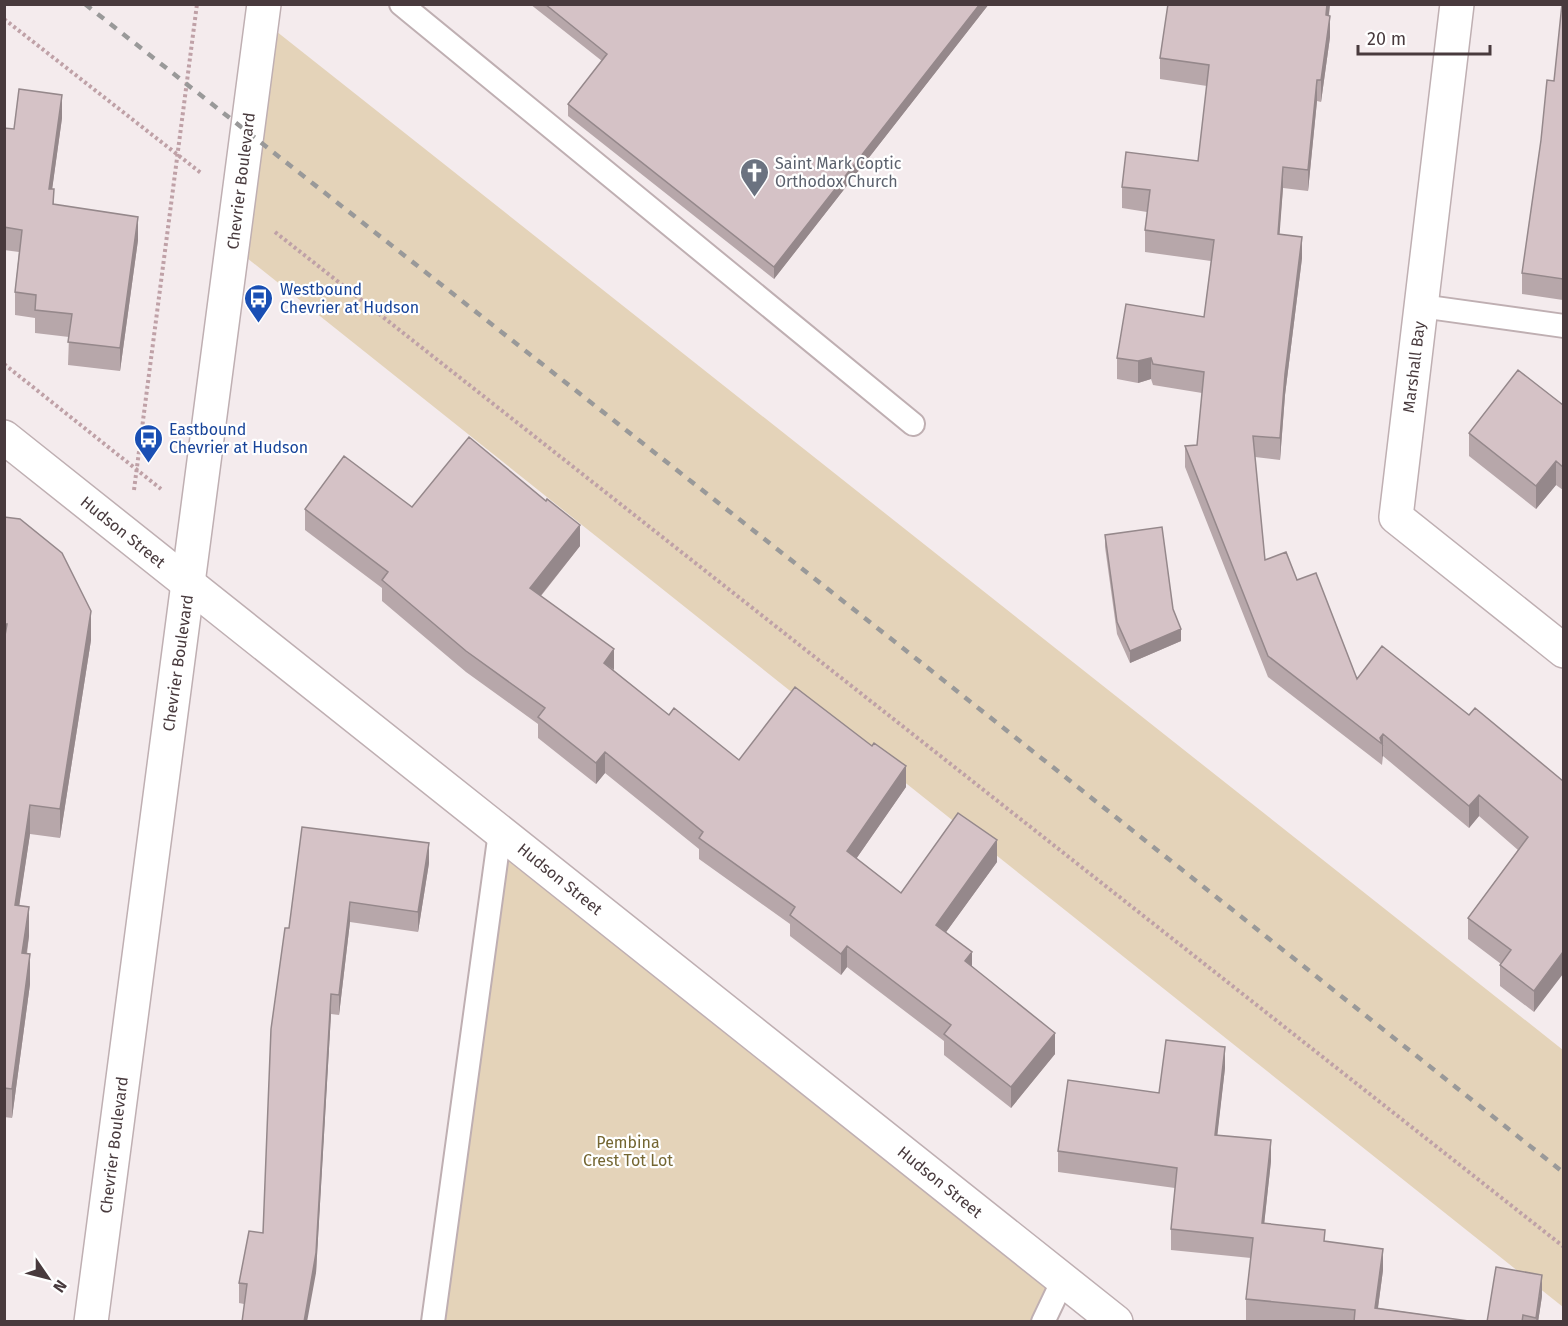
<svg xmlns="http://www.w3.org/2000/svg" width="1568" height="1326" viewBox="0 0 1568 1326" font-family="'Fira Sans',sans-serif">
	<style>
		.green { fill: #e4d3b9 }
		.lines { fill: none; stroke-linecap: round; stroke-linejoin: round }
		.service-casing { stroke: #bfafb2; stroke-width: 26 }
		.minor-casing { stroke: #bfafb2; stroke-width: 36 }
		.tertiary-casing { stroke: #bfafb2; stroke-width: 36 }
		.path { stroke: #bfa1a7; stroke-width: 4; stroke-dasharray: 3 3; stroke-linecap: butt }
		.service { stroke: #fff; stroke-width: 22 }
		.minor { stroke: #fff; stroke-width: 33 }
		.tertiary { stroke: #fff; stroke-width: 33 }
		.rail { stroke: #999; stroke-width: 4.5; stroke-dasharray: 8 8; stroke-linecap: butt }
		.wall { fill: #b7a7aa }
		.shaded-wall { fill: #95888b }
		.building { fill: #d5c2c6; stroke: #95888b; stroke-width: 1.5 }
		.labels { text-anchor: middle; dominant-baseline: central; stroke-width: 4.5; stroke-linejoin: round; paint-order: stroke }
		.worship-label { font-size: 16px; fill: #5b616d; stroke: #fff; text-anchor: start }
		.street-label { font-size: 16px; fill: #483a3d; stroke: #fff }
		.transit-label { font-size: 16px; fill: #164399; stroke: #fff; text-anchor: start }
		.park-label { font-size: 16px; fill: #746632; stroke: #fff }
	</style>
	<rect width="100%" height="100%" fill="#f4ebed"/>
	<!-- green -->
	<path class="green" d="M262 20 1563 1050V1307L232 246Z
		M500 832 1063 1280 1043 1321 433 1322Z"/>
	<g class="lines">
		<defs>
			<path id="service" d="M401 4 913 424
				M1421 306 1564 326
				M433 1322 500 832
				M1043 1322 1063 1280"/>
			<path id="minor" d="M1457 4 1396 517 1564 651
				M4 437 1116 1322"/>
			<path id="tertiary" d="M91 1322 264 4"/>
		</defs>
		<!-- service casing -->
		<use href="#service" class="service-casing"/>
		<!-- minor casing -->
		<use href="#minor" class="minor-casing"/>
		<!-- tertiary casing -->
		<use href="#tertiary" class="tertiary-casing"/>
		<!-- path -->
		<path class="path" d="M4 19 201 173
			M275 232 1564 1247
			M4 364 161 489
			M134 490 197 4"/>
		<!-- service -->
		<use href="#service" class="service"/>
		<!-- minor -->
		<use href="#minor" class="minor"/>
		<!-- tertiary -->
		<use href="#tertiary" class="tertiary"/>
		<!-- rail -->
		<path class="rail" d="M85 4 904 649 1564 1173"/>
	</g>
	<!-- wall -->
	<path class="wall" d="M530 4H989L774 279 568 116V104L602 61Z
		M1168 4H1330L1329 16 1330 37 1321 102 1317 101 1308 191 1283 188 1279 234 1302 258 1285 395 1280 460 1255 457 1265 560 1297 580 1357 679 1469 715 1563 781 1534 1012 1500 986V965L1501 964 1468 939V918L1518 850 1479 816 1469 828 1383 756 1382 765 1268 677 1185 467V446L1197 445 1202 393 1153 385 1151 379 1138 383 1117 379V358L1204 317 1211 261 1145 252V230L1147 212 1122 208V187L1198 161 1207 86 1160 79V58Z
		M1563 4V300L1522 294V273L1554 81Z
		M62 118 52 189 54 204 138 240 120 371 68 365 69 337 35 333V318L15 315V292L19 252 4 250V128L14 129Z
		M1563 405V490L1556 485 1536 509 1469 456V433Z
		M412 507 580 546 541 596 614 671 669 715 739 760 906 787 856 859 901 893 997 862 946 932 972 966 1055 1054 1011 1108 944 1055V1041L847 967 841 975 790 936V924L699 859V849L605 773 596 784 538 738V724L466 672 382 601V588L305 530V509Z
		M4 517 91 640 60 838 30 834 19 905 29 936 27 954 30 984 12 1118 4 1117Z
		M1105 535 1173 609 1181 641 1130 663 1117 634 1105 547Z
		M429 863 418 932 350 922 339 1015 331 1014 316 1273 244 1304 239 1303V1283L263 1233 289 928Z
		M1225 1068 1217 1135 1271 1161 1264 1224 1325 1241 1383 1270 1378 1308 1476 1322H1265L1246 1320V1299L1251 1258 1171 1250V1229L1175 1188 1058 1172V1151L1159 1093Z
		M1542 1296 1538 1322H1487Z"/>
	<!-- shaded-wall -->
	<path class="shaded-wall" d="M980 4H989L774 279V267Z
		M1327 4H1330L1326 37V15Z
		M1330 16V37L1321 102V80Z
		M1317 80V101L1308 191V170Z
		M62 95V118L49 212V189Z
		M1283 167V188L1278 256V234Z
		M138 217V240L120 371V348Z
		M1302 237V258L1285 395 1280 460V438L1285 374Z
		M1151 358V379L1138 383V361Z
		M1556 461V485L1536 509V486Z
		M580 525V546L530 609V588Z
		M91 611V640L60 838V809Z
		M1181 629V641L1130 663V651Z
		M614 649V670L604 663Z
		M1383 734V756L1382 757V744L1380 738Z
		M605 752V773L596 784V763Z
		M906 766V787L847 872V851Z
		M1479 795V816L1469 828V806Z
		M30 805V834L15 934V905Z
		M997 840V862L936 946V925Z
		M429 843V863L418 932V912Z
		M350 902V922L339 1015V995Z
		M29 907V936L22 983V953Z
		M847 946V967L841 975V954Z
		M972 952V973L965 961Z
		M1563 952V974L1534 1012V991Z
		M30 954V984L12 1118V1089Z
		M331 994V1014L316 1273 307 1322H304Z
		M1055 1033V1054L1011 1108V1087Z
		M1225 1047V1068L1215 1156V1135Z
		M1271 1140V1161L1262 1244V1223Z
		M1383 1249V1270L1376 1322 1375 1308Z
		M1542 1275V1296L1538 1322H1536Z"/>
	<!-- building -->
	<path class="building" d="M545 4H980L774 267 568 104 607 54Z
		M1168 4H1327L1326 15 1330 16 1321 80H1317L1308 170 1283 167 1278 234 1302 237 1285 374 1280 438 1253 436 1265 560 1286 552 1297 580 1316 573 1357 679 1382 646 1469 715 1475 708 1563 781V952L1534 991 1500 965 1511 950 1468 918 1528 837 1479 795 1469 806 1383 734 1380 738 1382 744 1268 656 1185 446 1197 445 1204 372 1153 364 1151 358 1138 361 1117 358 1126 304 1204 317 1214 240 1145 230 1150 190 1122 187 1126 152 1198 161 1209 65 1160 58Z
		M1562 4H1563V279L1522 273 1541 140 1547 80 1554 81Z
		M19 89 62 95 49 189H54L53 204 138 217 120 348 68 342 72 314 35 310 36 295 15 292 22 230 4 227V128L14 129Z
		M1518 370 1563 405V467L1556 461 1536 486 1469 433Z
		M469 437 546 501 547 499 580 525 530 588 614 649 604 663 669 715 674 708 739 760 795 687 872 746 874 743 906 766 847 851 901 893 958 813 997 840 936 925 972 952 965 961 1055 1033 1011 1087 944 1034 951 1025 847 946 841 954 790 915 795 907 699 838 703 832 605 752 596 763 538 717 545 708 466 651 382 580 388 572 305 509 344 456 412 507Z
		M4 517 20 519 62 553 91 611 60 809 30 805 15 905 29 907 22 953 30 954 12 1089 4 1088V641L7 624H4Z
		M1162 527 1173 609 1181 629 1130 651 1117 622 1105 535Z
		M302 827 429 843 418 912 350 902 339 995 331 994 316 1253 304 1322H242L247 1284 239 1283 249 1231 263 1233 271 1029 285 928H289Z
		M1166 1040 1225 1047 1215 1135 1271 1140 1262 1223 1325 1230 1324 1241 1383 1249 1375 1308 1476 1322H1354L1355 1310 1246 1299 1253 1238 1171 1229 1177 1168 1058 1151 1068 1080 1159 1093Z
		M1496 1267 1542 1275 1536 1318 1523 1315 1522 1322H1487Z"/>
	<!-- icons -->
	<defs>
		<symbol id="church-pin" viewBox="-11 -11 22 30"><path d="M0 17L-7.5 6A9.5 9.5 0 1 1 7.5 6Z" fill="#6b7280" stroke="#fff"/><path d="M-1.2-6h2.4v3.5h3.3v2.4h-3.3V6h-2.4V-.1h-3.3v-2.4h3.3Z" fill="#fff"/></symbol>
		<symbol id="bus-pin" viewBox="-11 -11 22 30"><path d="M0 17L-7.5 6A9.5 9.5 0 1 1 7.5 6Z" fill="#1a4fb4" stroke="#fff"/><path d="M-5-6H5V4H4V6H2V4H-2V6H-4V4H-5ZM-3.5-4V0h7V-4ZM-3.5 1.2v1.5H-2V1.2ZM2 1.2v1.5H3.5V1.2Z" fill="#fff"/></symbol>
	</defs>
	<g fill-rule="evenodd">
		<use href="#church-pin" x="738" y="156" width="33" height="45"/>
		<use href="#bus-pin" x="242" y="282" width="33" height="45"/>
		<use href="#bus-pin" x="132" y="422" width="33" height="45"/>
	</g>
	<g class="labels">
		<!-- worship labels -->
		<g class="worship-label">
			<text x="775" y="163">Saint Mark Coptic<tspan x="775" dy="18">Orthodox Church</tspan></text>
		</g>
		<!-- street labels -->
		<g class="street-label">
			<text transform="translate(241 181) rotate(-83)">Chevrier Boulevard</text>
			<text transform="translate(1414 367) rotate(-83)">Marshall Bay</text>
			<text transform="translate(123 532) rotate(39)">Hudson Street</text>
			<text transform="translate(178 663) rotate(-82)">Chevrier Boulevard</text>
			<text transform="translate(560 879) rotate(39)">Hudson Street</text>
			<text transform="translate(114 1145) rotate(-83)">Chevrier Boulevard</text>
			<text transform="translate(940 1182) rotate(39)">Hudson Street</text>
		</g>
		<!-- transit labels -->
		<g class="transit-label">
			<text x="280" y="289">Westbound<tspan x="280" dy="18">Chevrier at Hudson</tspan></text>
			<text x="169" y="429">Eastbound<tspan x="169" dy="18">Chevrier at Hudson</tspan></text>
		</g>
		<!-- park labels -->
		<g class="park-label">
			<text x="628" y="1142">Pembina<tspan x="628" dy="18">Crest Tot Lot</tspan></text>
		</g>
	</g>
	<!-- border -->
	<rect width="1568" height="1326" fill="none" stroke="#483a3d" stroke-width="12"/>
	<!-- north arrow -->
	<g transform="translate(48 1278) rotate(125)" stroke="#ffffff" stroke-width="4.5" paint-order="stroke">
	<path d="M0-4.5L10 22L0 15L-10 22Z" fill="#483a3d"/>
	<text y="-9" font-size="16" font-weight="bold" text-anchor="middle" fill="#483a3d">N</text>
	</g>
	<!-- scale -->
	<path d="M1358 45v9h132v-9" fill="none" stroke="#483a3d" stroke-width="3"/>
	<text x="1367" y="45" font-size="18" fill="#483a3d" stroke="#ffffff" stroke-width="4.5" paint-order="stroke">20 m</text>
</svg>
